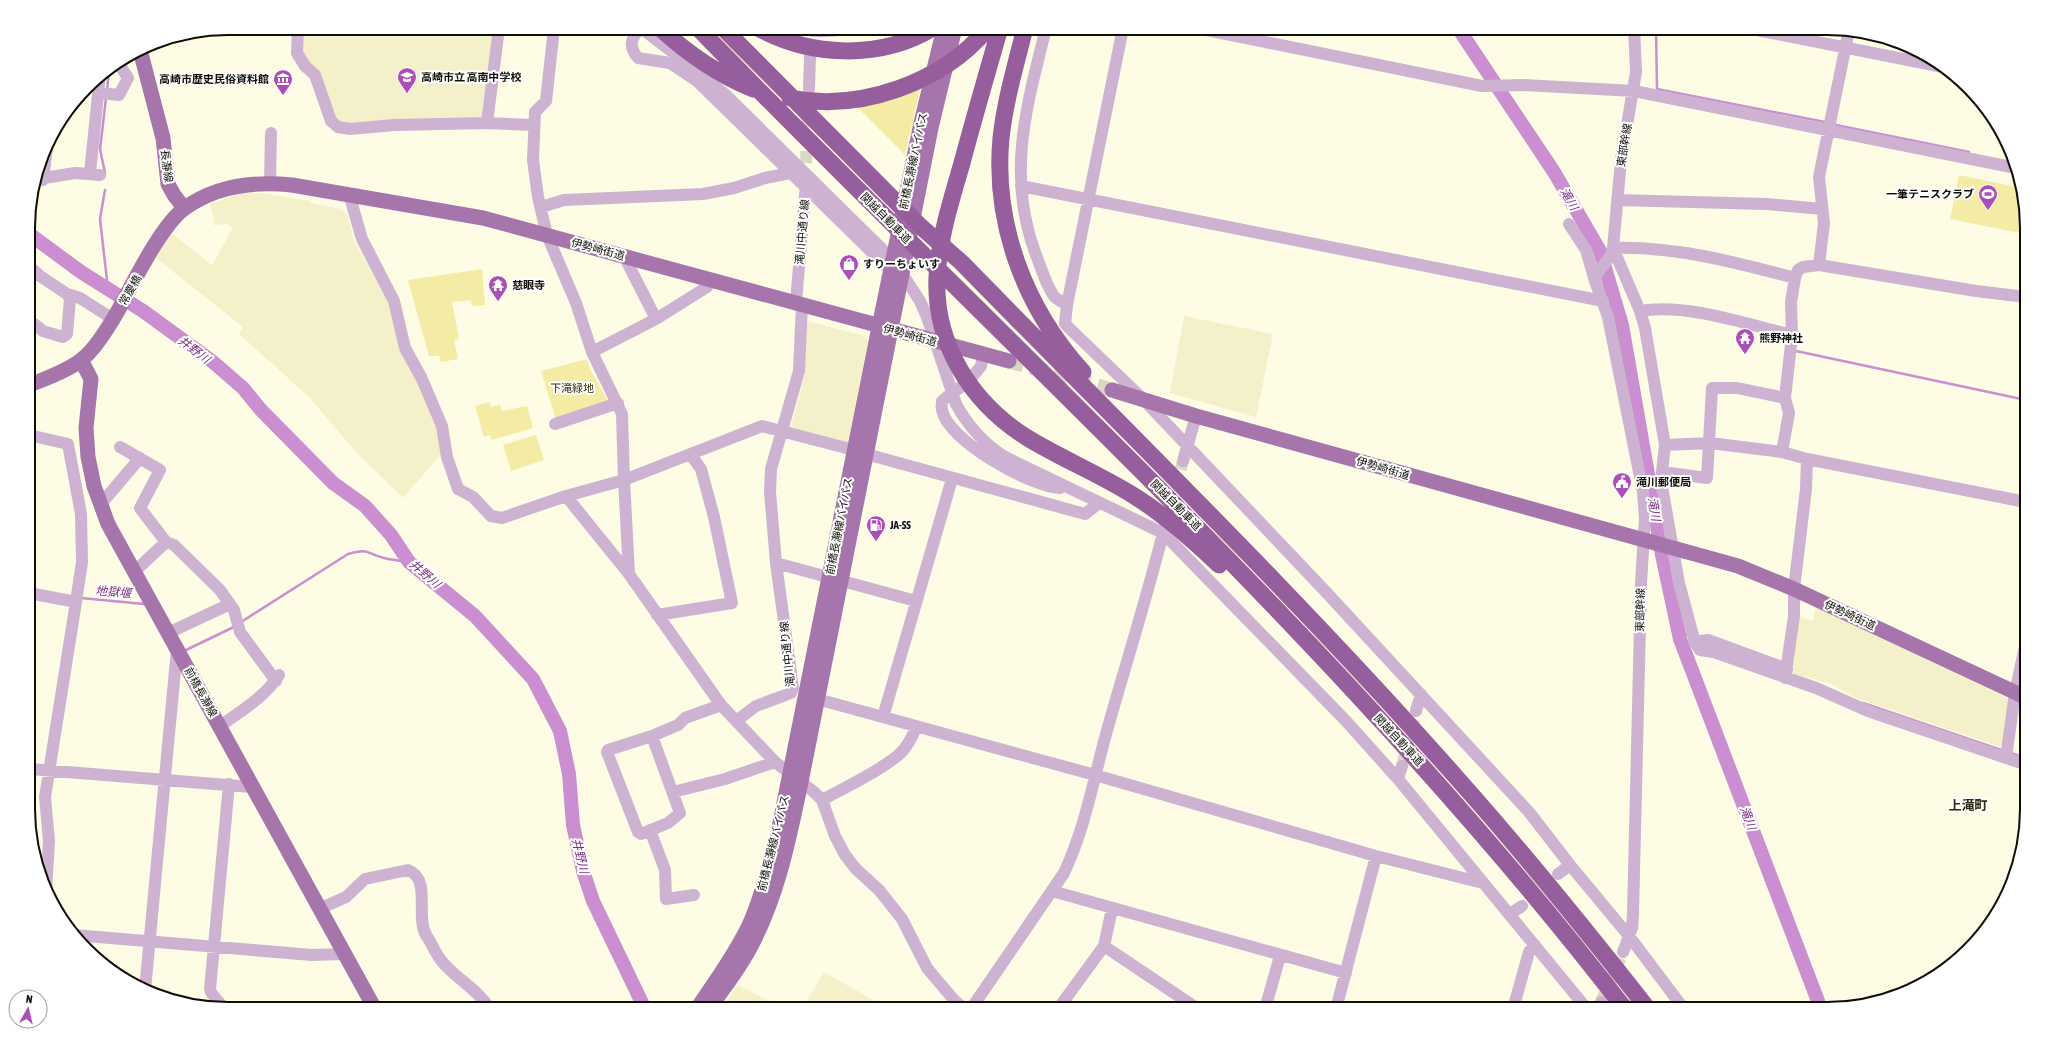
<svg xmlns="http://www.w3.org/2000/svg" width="2055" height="1037" viewBox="0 0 2055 1037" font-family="'Asap Condensed','Noto Sans JP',sans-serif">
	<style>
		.built { fill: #f4f0ca }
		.green { fill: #f4eba5 }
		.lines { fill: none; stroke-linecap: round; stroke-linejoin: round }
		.stream { stroke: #ca8ed1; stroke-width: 2.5 }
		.river { stroke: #ca8ed1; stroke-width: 14 }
		.minor-tunnel { stroke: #dad8c3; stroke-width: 12; stroke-dasharray: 12 6; stroke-linecap: butt }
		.major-tunnel { stroke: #dad8c3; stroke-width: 15; stroke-dasharray: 15 8; stroke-linecap: butt }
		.minor { stroke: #ceb2d1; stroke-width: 12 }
		.major { stroke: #a675ac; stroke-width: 15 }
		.highway { stroke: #975e9e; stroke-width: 17 }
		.labels { text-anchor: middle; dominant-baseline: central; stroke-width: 4; stroke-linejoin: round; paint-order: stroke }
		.poi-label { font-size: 11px; font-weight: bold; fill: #0f0e05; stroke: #fff; text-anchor: start }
		.street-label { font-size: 11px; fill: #0f0e05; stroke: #fff }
		.park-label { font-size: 11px; fill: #39330a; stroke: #fff }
		.water-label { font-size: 12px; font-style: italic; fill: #793182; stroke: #fff }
		.quarter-label { font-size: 13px; font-weight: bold; fill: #2d2a12; stroke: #fff }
		.rim { fill: none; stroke: #0f0e05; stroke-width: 2 }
	</style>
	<rect width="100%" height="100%" fill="#fefce4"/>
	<!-- built -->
	<path class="built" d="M303 28H496L485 114 479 119 345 125 338 123 301 55Z
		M242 193H262L310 201V203L341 209 347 214 354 241 390 303 418 381 437 425 441 454 403 498 355 451 309 397 239 334 243 327 156 258 171 233 212 265 233 228 226 224 213 225 214 220 210 204Z
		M1184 316 1273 334 1256 417 1170 393Z
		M807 321 864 336 868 342 848 443 790 431 805 375Z
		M1816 607 2009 699 2004 748 1856 698 1829 683 1790 673 1798 616 1813 621Z
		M824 972 889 1009H802Z
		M738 985 785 1009H721Z"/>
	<!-- green -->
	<path class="green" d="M920 89 905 155 857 107 895 99Z
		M1959 175 2021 188 2025 202V234L1950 219Z
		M482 269 485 305 472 306 471 300 452 302 459 339 454 340 458 359 441 362 439 356H429L408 280Z
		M587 359 590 369 608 401 556 420 541 371Z
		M489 402 491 407 500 404 502 411 527 406 533 428 492 440 490 435 484 437 475 406Z
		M536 435 544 460 511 471 503 445Z"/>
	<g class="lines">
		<!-- stream -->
		<path class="stream" d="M1656 28 1657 89 1825 122
			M107 91 109 70
			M1836 125 1969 152
			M105 173 100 149 106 98
			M105 190 100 219 108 289
			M1796 351 2026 400
			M81 598 144 604
			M241 622 348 554C370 548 365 553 384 558 392 560 401 561 409 562
			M1679 631 1689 636
			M186 650 236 626
			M1863 703 2004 751
			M2011 753 2025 758"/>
		<!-- river -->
		<path class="river" d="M1458 28 1554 172 1600 251 1622 325 1662 555 1680 639 1821 1009
			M28 233 81 272 143 311 213 362 243 388 261 410 333 483 365 506 391 535 409 562 475 616 533 679 560 731 569 774 573 825 583 871 593 901 645 1009"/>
		<!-- minor-tunnel -->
		<path class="minor-tunnel" d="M806 163 808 109
			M1176 487 1183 461
			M1402 766 1416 711
			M1601 1002 1623 952"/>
		<!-- major-tunnel -->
		<path class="major-tunnel" d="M1009 361 1112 390"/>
		<!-- minor -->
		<path class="minor" d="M277 28H298
			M298 28 297 53 305 66 315 75 331 121 338 127 350 129 394 125 487 123 534 125
			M554 28 546 101 535 112 533 160 538 197 547 235 576 303 592 352 622 414 624 480 629 574 721 705 775 762 814 792 822 800 835 836 845 855 856 869 879 890 902 919 927 968 954 1000 964 1009
			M640 28C631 39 628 46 638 58L670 63 697 81 886 266
			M641 28 704 76 729 98 882 249 905 278 920 301 927 317 956 404C968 426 983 443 1005 457L1163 533 1346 721 1398 779 1587 1009
			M798 28C816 33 832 32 851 28
			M1046 28C1026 109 1005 178 1038 260 1042 271 1047 287 1054 296 1057 300 1063 302 1067 305
			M1123 28 1067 305 1065 324 1144 400 1326 592 1529 812 1570 865 1629 936 1684 1009
			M1197 28 1482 86 1523 85 1634 91 2016 168
			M1747 28 1943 67
			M809 89 810 56
			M99 93 119 95 128 78 119 64
			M487 123 499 28
			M90 173 100 75
			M38 179 75 173 100 175
			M43 180 47 147
			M270 182 271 133
			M1021 186 1603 301
			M349 194 362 239 394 301 405 348 422 379 442 426 447 457 458 489 473 497 491 516 502 518 566 496 624 480 762 426 854 450
			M1617 200 1766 204 1822 209
			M541 207 564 200 703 194 734 188 765 178 790 173
			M1569 224 1586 250 1595 281
			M624 256 656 319
			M1819 265 1824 223 1819 177 1849 30
			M29 266 40 276 67 294 70 299 67 334 63 337 43 331 29 320
			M1795 278C1735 262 1674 246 1613 248L1640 311 1645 328 1665 445 1661 481 1679 583 1695 643 1700 650 1714 652 1816 688 1868 711 2027 765
			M67 294 80 298 113 319
			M796 302 806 184
			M1640 311C1687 303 1746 324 1792 335
			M592 352 656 319 707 287 710 280
			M969 381 981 366 983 355
			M955 391 961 387
			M948 396 942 401C942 404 941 408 942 410 948 441 1031 487 1060 488
			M555 424 618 403
			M29 435 68 444 81 514 82 562 76 602
			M1665 445 1710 443 1782 452 1807 459 2026 502
			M120 447 160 470 140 508 166 542
			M1782 452 1789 413 1785 398 1792 335 1791 302 1795 278 1798 270 1803 267 1819 265 1976 291 2026 297
			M866 454 1085 514 1099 503
			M1183 461 1196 416
			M1662 472 1707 478 1712 388H1737L1785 398
			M566 496 629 574
			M100 505 140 458
			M776 563 916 601
			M134 572 166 542 174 545 220 590 234 610 240 632 276 681
			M29 593 76 602 45 797 49 841 46 890
			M657 615 732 603 714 517 701 469 691 455
			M168 633 230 604
			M1694 642 1708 640 1787 669
			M1785 678 1794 616V589L1806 489 1807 459
			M817 699 1095 775 1376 856 1483 883
			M1416 711 1421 694
			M883 717 952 479
			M736 721 756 706 791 693 793 688 776 563 770 492 771 469 799 371 802 304
			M220 726C241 711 265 697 279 675
			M652 736 680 813 668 823 641 834 638 832 607 752 608 750 652 736 678 725 685 718 721 705
			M2006 758 2015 693 2027 637
			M30 769 252 787
			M1398 779 1402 766
			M673 792 725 779 775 762
			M822 800C842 789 894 764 905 748 910 741 914 734 916 726
			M650 830 665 870 666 899 694 895
			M1558 874 1570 865
			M1052 891 1346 973
			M319 909 346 897 365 879 408 870C432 879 415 917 426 935 431 942 435 952 440 959 454 978 477 988 490 1009
			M1510 914 1522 906
			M74 935 312 955 344 954
			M1104 946 1198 1009
			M1623 952 1632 928 1633 914 1641 583 1645 518 1643 492 1608 317 1595 281 1597 274 1611 255 1613 248 1621 160 1636 72 1634 28
			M145 990 177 649
			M223 1008C220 1001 211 996 210 989L229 784
			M971 1009 1064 873C1085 828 1093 782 1106 734 1125 666 1147 598 1164 529
			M1058 1009 1104 946 1112 909
			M1265 1009 1280 956
			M1336 1009 1376 856
			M1513 1009 1529 952 1535 945
			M1598 1009 1601 1002"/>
		<!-- major -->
		<path class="major" d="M140 50 163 138 168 184 174 195 184 208
			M81 360 91 379 86 428 88 457 94 486 108 524 375 1009
			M29 385C43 380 70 369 81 360 94 351 111 323 119 309 133 283 162 224 185 208 217 185 254 181 292 185L483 218 1009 361
			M1112 390 1196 416 1738 566 1794 589 2027 698
			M697 1009C715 981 736 954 750 923 762 896 769 867 777 838L879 327 921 123 944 28
			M709 1009C723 989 739 969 750 948 778 896 789 839 801 782L931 128 955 28"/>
		<!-- highway -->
		<path class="highway" d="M660 28C688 54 717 74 753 89
			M698 28C1011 351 1349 651 1625 1009
			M723 28 919 225 962 263C1128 433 1299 599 1456 777 1523 852 1586 930 1648 1009
			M758 28C811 57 880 60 933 28
			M1000 28C987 73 974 118 962 163 951 201 939 238 937 277 934 344 971 402 1026 437 1060 458 1097 473 1131 494 1164 514 1192 539 1219 565
			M1025 28C1016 64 1005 101 1001 138 993 224 1025 308 1083 372
			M790 98C860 112 942 83 988 28"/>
	</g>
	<!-- icons -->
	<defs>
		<symbol id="school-pin" viewBox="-11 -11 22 30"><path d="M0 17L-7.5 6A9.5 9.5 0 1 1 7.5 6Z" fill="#ac4eb7" stroke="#fff"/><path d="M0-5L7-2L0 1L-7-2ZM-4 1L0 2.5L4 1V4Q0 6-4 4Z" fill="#fff"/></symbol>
		<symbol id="museum-pin" viewBox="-11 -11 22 30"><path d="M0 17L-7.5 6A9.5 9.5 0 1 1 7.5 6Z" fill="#ac4eb7" stroke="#fff"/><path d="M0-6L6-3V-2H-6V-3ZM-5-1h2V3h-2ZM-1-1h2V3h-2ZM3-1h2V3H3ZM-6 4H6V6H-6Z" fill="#fff"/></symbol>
		<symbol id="stadium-pin" viewBox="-11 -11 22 30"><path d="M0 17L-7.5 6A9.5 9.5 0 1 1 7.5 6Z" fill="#ac4eb7" stroke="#fff"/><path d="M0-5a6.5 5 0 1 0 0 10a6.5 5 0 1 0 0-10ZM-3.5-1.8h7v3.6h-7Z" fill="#fff"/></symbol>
		<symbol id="shop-pin" viewBox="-11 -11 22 30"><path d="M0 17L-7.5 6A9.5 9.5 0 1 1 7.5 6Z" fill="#ac4eb7" stroke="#fff"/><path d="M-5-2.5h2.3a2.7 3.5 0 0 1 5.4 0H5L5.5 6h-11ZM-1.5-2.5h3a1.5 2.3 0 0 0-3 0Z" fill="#fff"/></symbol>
		<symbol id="temple-pin" viewBox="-11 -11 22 30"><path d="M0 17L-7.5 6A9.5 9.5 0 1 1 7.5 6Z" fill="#ac4eb7" stroke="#fff"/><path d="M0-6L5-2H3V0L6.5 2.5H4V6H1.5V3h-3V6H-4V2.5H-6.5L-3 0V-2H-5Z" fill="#fff"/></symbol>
		<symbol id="civic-pin" viewBox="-11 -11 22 30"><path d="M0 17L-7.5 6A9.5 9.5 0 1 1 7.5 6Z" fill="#ac4eb7" stroke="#fff"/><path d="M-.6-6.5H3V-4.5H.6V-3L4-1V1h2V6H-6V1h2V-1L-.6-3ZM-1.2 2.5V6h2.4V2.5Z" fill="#fff"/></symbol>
		<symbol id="fuel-pin" viewBox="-11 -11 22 30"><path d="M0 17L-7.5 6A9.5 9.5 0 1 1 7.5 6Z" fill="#ac4eb7" stroke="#fff"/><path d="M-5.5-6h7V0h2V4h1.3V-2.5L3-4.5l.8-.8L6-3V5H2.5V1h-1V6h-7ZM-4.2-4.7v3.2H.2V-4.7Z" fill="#fff"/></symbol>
	</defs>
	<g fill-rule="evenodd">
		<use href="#school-pin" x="396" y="66" width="22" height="30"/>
		<use href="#museum-pin" x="272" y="68" width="22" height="30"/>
		<use href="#stadium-pin" x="1977" y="183" width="22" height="30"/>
		<use href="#shop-pin" x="838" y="253" width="22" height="30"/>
		<use href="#temple-pin" x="487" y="274" width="22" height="30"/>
		<use href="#temple-pin" x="1734" y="327" width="22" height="30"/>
		<use href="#civic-pin" x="1611" y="471" width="22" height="30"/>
		<use href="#fuel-pin" x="865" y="514" width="22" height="30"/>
	</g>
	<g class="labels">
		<!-- poi labels -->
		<g class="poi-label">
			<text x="421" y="77">高崎市立 高南中学校</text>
			<text x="269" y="79" text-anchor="end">高崎市歴史民俗資料館</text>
			<text x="1974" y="194" text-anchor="end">一筆テニスクラブ</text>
			<text x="863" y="264">すりーちょいす</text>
			<text x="512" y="285">慈眼寺</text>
			<text x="1759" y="338">熊野神社</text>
			<text x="1636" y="482">滝川郵便局</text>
			<text x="890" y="525">JA-SS</text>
		</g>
		<!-- street labels -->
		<g class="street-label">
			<text transform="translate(1624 145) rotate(-81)">東部幹線</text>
			<text transform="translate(913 161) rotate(-78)">前橋長瀞線バイパス</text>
			<text transform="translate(167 166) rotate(83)">長瀞線</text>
			<text transform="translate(886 218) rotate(45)">関越自動車道</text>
			<text transform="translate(802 232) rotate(-85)">滝川中通り線</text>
			<text transform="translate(598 249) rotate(15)">伊勢崎街道</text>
			<text transform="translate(130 290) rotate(-60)">常慶橋</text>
			<text transform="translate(910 335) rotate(15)">伊勢崎街道</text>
			<text transform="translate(1383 468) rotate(16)">伊勢崎街道</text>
			<text transform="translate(1176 505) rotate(45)">関越自動車道</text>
			<text transform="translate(839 526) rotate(-79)">前橋長瀞線バイパス</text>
			<text transform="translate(1640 610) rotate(-89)">東部幹線</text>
			<text transform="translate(1850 615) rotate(25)">伊勢崎街道</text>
			<text transform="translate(787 654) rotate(-96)">滝川中通り線</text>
			<text transform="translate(201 692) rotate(61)">前橋長瀞線</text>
			<text transform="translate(1399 740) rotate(47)">関越自動車道</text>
			<text transform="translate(773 843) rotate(-76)">前橋長瀞線バイパス</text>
		</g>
		<!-- park labels -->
		<g class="park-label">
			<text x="572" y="388">下滝緑地</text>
		</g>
		<!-- water labels -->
		<g class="water-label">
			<text transform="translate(1569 199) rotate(59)">滝川</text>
			<text transform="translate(194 350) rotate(37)">井野川</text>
			<text transform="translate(1654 509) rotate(80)">滝川</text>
			<text transform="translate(425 574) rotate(41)">井野川</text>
			<text transform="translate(113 592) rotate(5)">地獄堰</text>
			<text transform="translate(1748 818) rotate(69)">滝川</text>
			<text transform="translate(580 856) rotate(76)">井野川</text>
		</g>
		<!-- quarter labels -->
		<g class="quarter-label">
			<text x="1968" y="805">上滝町</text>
		</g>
	</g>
	<!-- crop -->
	<path d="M0 0H2055V1037H0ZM228 35H1827A193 193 0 0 1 2020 228V809A193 193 0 0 1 1827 1002H228A193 193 0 0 1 35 809V228A193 193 0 0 1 228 35Z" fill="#fff" fill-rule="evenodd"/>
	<path class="rim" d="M228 35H1827A193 193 0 0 1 2020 228V809A193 193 0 0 1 1827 1002H228A193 193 0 0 1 35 809V228A193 193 0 0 1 228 35Z"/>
	<!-- north arrow -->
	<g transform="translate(28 1009) rotate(8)"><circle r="19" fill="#ffffff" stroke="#9f9f9b"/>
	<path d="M0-3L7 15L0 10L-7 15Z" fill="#ac4eb7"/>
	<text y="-6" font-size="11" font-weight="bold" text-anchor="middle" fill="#0f0e05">N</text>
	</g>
</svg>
